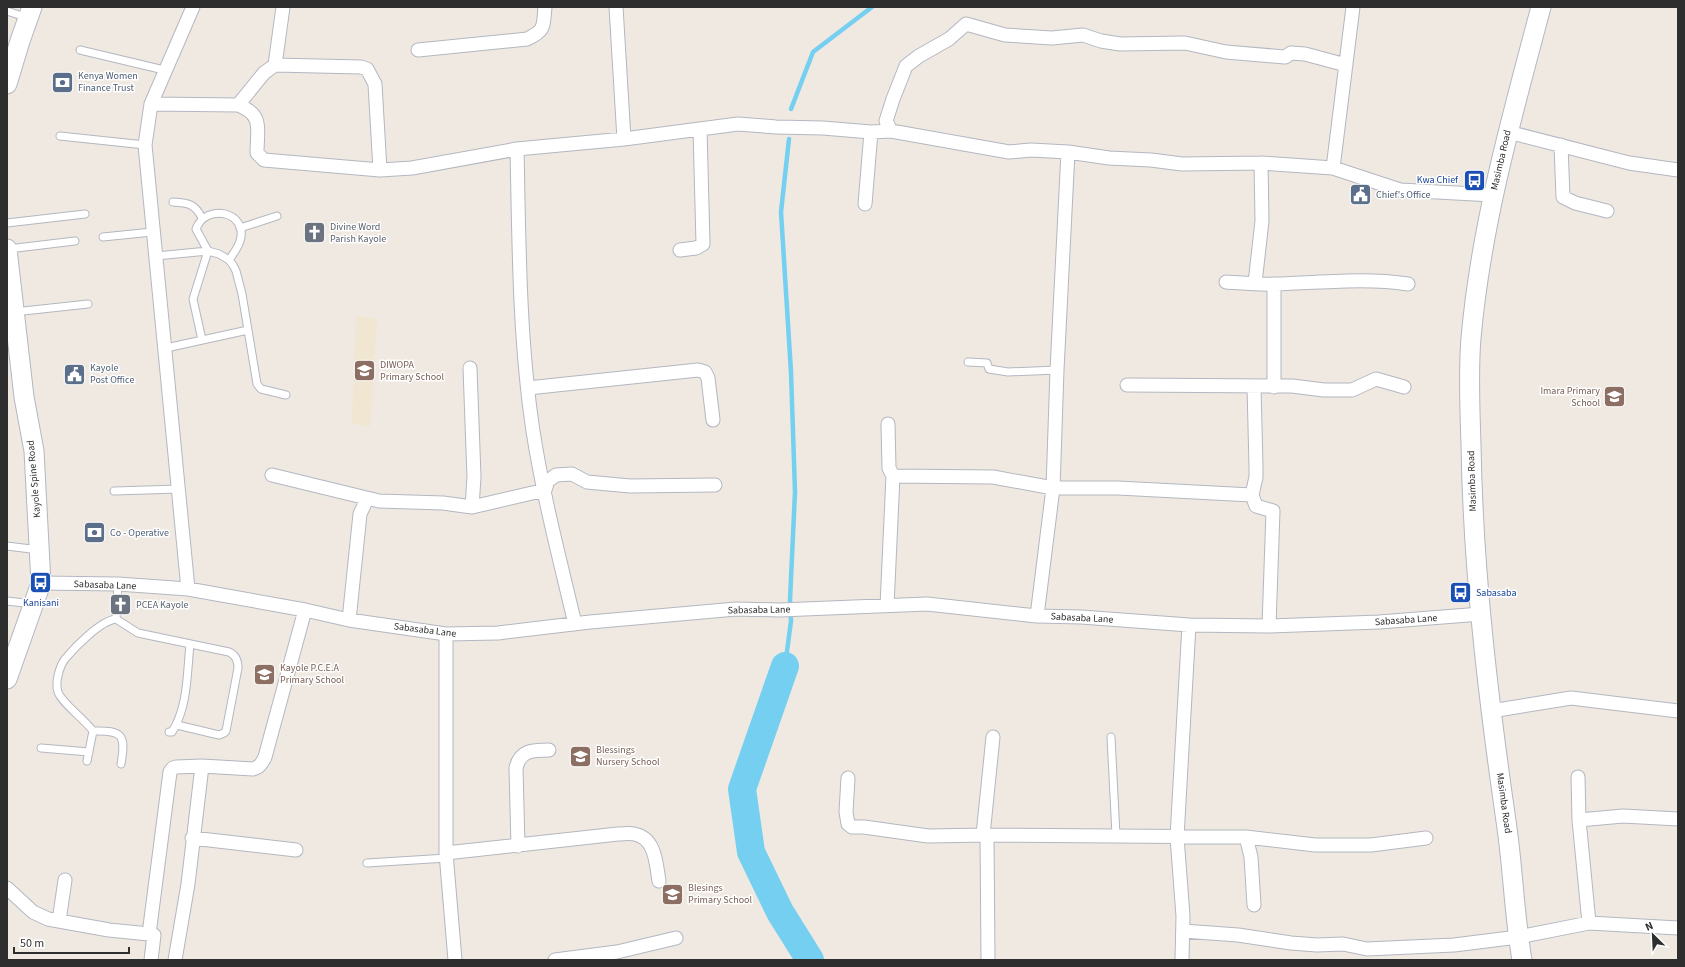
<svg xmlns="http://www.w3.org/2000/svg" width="1685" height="967" viewBox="0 0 1685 967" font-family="'Source Sans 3',sans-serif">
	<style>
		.education { fill: #f0e6d1 }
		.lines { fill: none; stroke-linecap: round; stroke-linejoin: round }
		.stream { stroke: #75cff0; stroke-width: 4.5 }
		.river { stroke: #75cff0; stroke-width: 28 }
		.lane-casing { stroke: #b4b7c1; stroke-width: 9 }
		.street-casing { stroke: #b4b7c1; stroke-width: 15 }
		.secondary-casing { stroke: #b4b7c1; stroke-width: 21 }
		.lane { stroke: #fff; stroke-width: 7 }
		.street { stroke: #fff; stroke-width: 13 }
		.secondary { stroke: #fff; stroke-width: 19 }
		.labels { text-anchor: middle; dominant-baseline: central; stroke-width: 3; stroke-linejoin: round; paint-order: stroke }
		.service-label { font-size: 10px; fill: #4e5e75; stroke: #fff; text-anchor: start }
		.street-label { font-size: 10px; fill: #2e2e2e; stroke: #fff }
		.transit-label { font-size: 10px; fill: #164399; stroke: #fff; text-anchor: end }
		.worship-label { font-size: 10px; fill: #5b616d; stroke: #fff; text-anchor: start }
		.education-label { font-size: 10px; fill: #785e54; stroke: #fff; text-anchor: start }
	</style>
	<rect width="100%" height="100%" fill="#efe9e1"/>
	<!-- education -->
	<path class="education" d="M356 316 377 319 370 427 352 423Z"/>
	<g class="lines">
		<!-- stream -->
		<path class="stream" d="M791 109 813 52 872 7
			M785 666 791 621 790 600 795 492 791 372 781 212 789 139"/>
		<!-- river -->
		<path class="river" d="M785 666 742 789 751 852 780 912 810 960"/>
		<defs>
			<path id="lane" d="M7 11 28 18
				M80 50 164 70
				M60 136 145 145
				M173 202C189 203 195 204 202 218
				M7 223 85 214
				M240 228 277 216
				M103 237 152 232
				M8 249 75 241
				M156 256 208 251 219 254 229 260 233 265 236 271 242 294 257 384 261 389 286 395
				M14 312 88 304
				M202 340 193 299 208 251 196 229C206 202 249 212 240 241 238 248 233 254 229 260
				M166 348 248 330
				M968 362 987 363 989 369 1008 372 1057 370
				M114 491 179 489
				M7 546 39 550
				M7 601 33 604
				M116 619 118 584
				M93 731C123 730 126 735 121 764
				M169 732H172C188 707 187 673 190 644
				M1111 737 1116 835
				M41 748 89 752
				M87 761 93 731C85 720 61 702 58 692 55 683 59 667 65 659 75 647 100 621 116 619L138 633 229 652C236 655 238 661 238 668L226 731 224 733 219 735 177 725
				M367 863 447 858"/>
			<path id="street" d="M616 7 624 139
				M418 50 527 39C546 30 543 26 545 7
				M275 65 361 67 367 69 375 84 380 170
				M151 104 238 105C264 115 257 129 257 153L264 160 380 170 412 168 517 149 624 139 738 124 776 127 823 128 871 132 891 131 1009 152 1031 150 1068 152 1109 158 1151 160 1182 164 1261 163 1333 168 1400 190 1493 195
				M238 105 264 73 275 65 283 7
				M891 131 886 121 893 99 906 66 919 56 949 39 966 24 1005 35 1052 38 1083 35 1101 41 1120 44 1185 43 1226 52 1285 57 1291 53 1305 54 1346 65
				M1508 132 1629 163 1678 170
				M1561 145 1563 197 1575 203 1607 211
				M517 149C519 243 519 338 533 431 543 496 560 560 575 624
				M1333 168 1353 7
				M865 204 871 132
				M680 250 696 248 703 244 700 129
				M1226 282C1242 283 1259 285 1275 284 1320 283 1364 277 1408 284
				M1255 283 1262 221 1261 163
				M1274 285V387
				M470 368 474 477 472 507
				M1127 385 1292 386 1324 390H1352L1376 379 1404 387
				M528 388 698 370 705 372 708 378 713 420
				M888 424 889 468 893 476 993 477 1053 488H1118L1252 495 1256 477V467L1254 386
				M272 475 379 501 443 503 472 507 545 490 548 481 556 475 572 474 587 482 630 486 715 485
				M1252 495 1256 506 1273 511 1269 626
				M41 583 118 584 188 589 305 610 349 620 446 634 498 633 590 622 736 609 780 610 927 604 1037 616 1081 617 1189 625 1269 626 1379 622 1481 614
				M188 589 145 145 151 104 193 7
				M887 606 893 476
				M1037 616 1053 488 1057 370 1068 152
				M349 620 360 514 367 499
				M446 634V853L455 960
				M1491 711 1571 698 1678 711
				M1578 777 1579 820 1589 923
				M848 778 846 812 848 824 852 827H864L928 836 987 835 1246 837 1315 845H1371L1426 838
				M1579 820 1623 816 1678 819
				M983 835 993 737
				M987 835 988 960
				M1246 837 1251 857 1254 905
				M192 838 296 850
				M518 846 516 768C520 750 533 750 549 750
				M446 853 618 834C624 834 629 833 634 834 656 838 656 864 659 881
				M65 880 59 921 109 930 149 934
				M7 888 33 912 48 919 59 921
				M1183 931 1238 935 1291 943 1317 945 1343 944 1367 949 1454 945 1518 937 1589 923 1678 928
				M151 960 154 935 149 934 170 772 173 768 176 767 202 766 253 769C260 767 262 763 265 757L305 610
				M175 960 188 884 202 766
				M555 960 617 952 676 938
				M1182 960 1183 916 1177 837 1189 625"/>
			<path id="secondary" d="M7 84 20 41 32 7
				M7 249 24 397 34 451 41 583 7 679
				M1522 960C1514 914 1513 867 1506 821 1488 696 1473 571 1471 445 1470 410 1468 373 1471 338 1481 225 1512 116 1541 7"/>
		</defs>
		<!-- lane casing -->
		<use href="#lane" class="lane-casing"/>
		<!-- street casing -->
		<use href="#street" class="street-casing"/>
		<!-- secondary casing -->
		<use href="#secondary" class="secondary-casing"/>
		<!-- lane -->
		<use href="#lane" class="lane"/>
		<!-- street -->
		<use href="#street" class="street"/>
		<!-- secondary -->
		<use href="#secondary" class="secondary"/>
	</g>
	<!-- icons -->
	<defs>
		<symbol id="bank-square" viewBox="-11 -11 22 22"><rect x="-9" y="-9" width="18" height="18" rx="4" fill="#5c6f8a" stroke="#fff"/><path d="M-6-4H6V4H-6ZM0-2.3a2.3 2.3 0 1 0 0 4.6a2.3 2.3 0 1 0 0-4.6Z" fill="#fff"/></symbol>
		<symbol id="bus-square" viewBox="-11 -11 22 22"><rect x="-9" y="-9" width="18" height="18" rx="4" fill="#1a4fb4" stroke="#fff"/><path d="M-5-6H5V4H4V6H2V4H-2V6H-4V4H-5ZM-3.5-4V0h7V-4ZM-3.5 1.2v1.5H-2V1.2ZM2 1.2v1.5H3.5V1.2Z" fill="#fff"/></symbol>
		<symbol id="civic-square" viewBox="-11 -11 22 22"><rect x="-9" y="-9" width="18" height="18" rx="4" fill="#5c6f8a" stroke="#fff"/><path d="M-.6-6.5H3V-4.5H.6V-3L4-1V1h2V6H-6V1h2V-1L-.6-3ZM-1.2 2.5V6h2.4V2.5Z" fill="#fff"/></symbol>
		<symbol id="church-square" viewBox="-11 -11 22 22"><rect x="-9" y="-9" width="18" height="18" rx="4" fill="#6b7280" stroke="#fff"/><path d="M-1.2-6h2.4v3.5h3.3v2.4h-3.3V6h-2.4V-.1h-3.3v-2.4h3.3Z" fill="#fff"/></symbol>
		<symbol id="school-square" viewBox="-11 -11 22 22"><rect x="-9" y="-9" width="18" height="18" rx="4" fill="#8d6e63" stroke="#fff"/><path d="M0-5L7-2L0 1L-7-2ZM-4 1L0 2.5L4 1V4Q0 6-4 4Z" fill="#fff"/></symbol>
	</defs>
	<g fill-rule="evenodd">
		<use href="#bank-square" x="50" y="70" width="25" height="25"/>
		<use href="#bus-square" x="1462" y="168" width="25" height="25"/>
		<use href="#civic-square" x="1348" y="182" width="25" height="25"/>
		<use href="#church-square" x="302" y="220" width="25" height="25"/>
		<use href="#school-square" x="352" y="358" width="25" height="25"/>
		<use href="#civic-square" x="62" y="362" width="25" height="25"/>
		<use href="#school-square" x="1602" y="384" width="25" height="25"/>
		<use href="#bank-square" x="82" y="520" width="25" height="25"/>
		<use href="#bus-square" x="28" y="570" width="25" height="25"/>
		<use href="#bus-square" x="1448" y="580" width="25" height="25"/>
		<use href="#church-square" x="108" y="592" width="25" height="25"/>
		<use href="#school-square" x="252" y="662" width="25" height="25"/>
		<use href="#school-square" x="568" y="744" width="25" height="25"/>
		<use href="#school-square" x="660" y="882" width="25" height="25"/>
	</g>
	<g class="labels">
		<!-- service labels -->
		<g class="service-label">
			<text x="78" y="76">Kenya Women<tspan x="78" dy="12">Finance Trust</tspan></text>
			<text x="1376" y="195">Chief's Office</text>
			<text x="90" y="368">Kayole<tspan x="90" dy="12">Post Office</tspan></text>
			<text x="110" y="533">Co - Operative</text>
		</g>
		<!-- street labels -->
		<g class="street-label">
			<text transform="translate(1501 160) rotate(-77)">Masimba Road</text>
			<text transform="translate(34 479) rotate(-95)">Kayole Spine Road</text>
			<text transform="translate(1472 481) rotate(-92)">Masimba Road</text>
			<text transform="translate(105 585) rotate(2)">Sabasaba Lane</text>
			<text transform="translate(759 610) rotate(-1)">Sabasaba Lane</text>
			<text transform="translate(1082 618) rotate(3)">Sabasaba Lane</text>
			<text transform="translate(1406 620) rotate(-4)">Sabasaba Lane</text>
			<text transform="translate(425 630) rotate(7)">Sabasaba Lane</text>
			<text transform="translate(1504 803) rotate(82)">Masimba Road</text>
		</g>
		<!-- transit labels -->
		<g class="transit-label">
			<text x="1458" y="180">Kwa Chief</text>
			<text x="1476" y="593" text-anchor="start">Sabasaba</text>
			<text x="41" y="603" text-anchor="middle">Kanisani</text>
		</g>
		<!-- worship labels -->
		<g class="worship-label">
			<text x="330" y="227">Divine Word<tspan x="330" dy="12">Parish Kayole</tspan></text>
			<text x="136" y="605">PCEA Kayole</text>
		</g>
		<!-- education labels -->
		<g class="education-label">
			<text x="380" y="365">DIWOPA<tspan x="380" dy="12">Primary School</tspan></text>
			<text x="1600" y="391" text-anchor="end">Imara Primary<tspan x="1600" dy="12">School</tspan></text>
			<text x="280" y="668">Kayole P.C.E.A<tspan x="280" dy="12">Primary School</tspan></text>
			<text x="596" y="750">Blessings<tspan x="596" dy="12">Nursery School</tspan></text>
			<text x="688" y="888">Blesings<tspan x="688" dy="12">Primary School</tspan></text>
		</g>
	</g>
	<!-- border -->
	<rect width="1685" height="967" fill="none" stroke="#2e2e2e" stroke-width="16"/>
	<!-- north arrow -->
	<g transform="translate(1653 935) rotate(336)" stroke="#ffffff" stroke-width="3" paint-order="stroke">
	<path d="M0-3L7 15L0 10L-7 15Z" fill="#2e2e2e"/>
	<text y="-6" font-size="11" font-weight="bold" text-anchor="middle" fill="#2e2e2e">N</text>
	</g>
	<!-- scale -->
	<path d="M14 947v6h115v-6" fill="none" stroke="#2e2e2e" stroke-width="2"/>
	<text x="20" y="947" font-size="12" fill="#2e2e2e" stroke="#ffffff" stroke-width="3" paint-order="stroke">50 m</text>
</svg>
